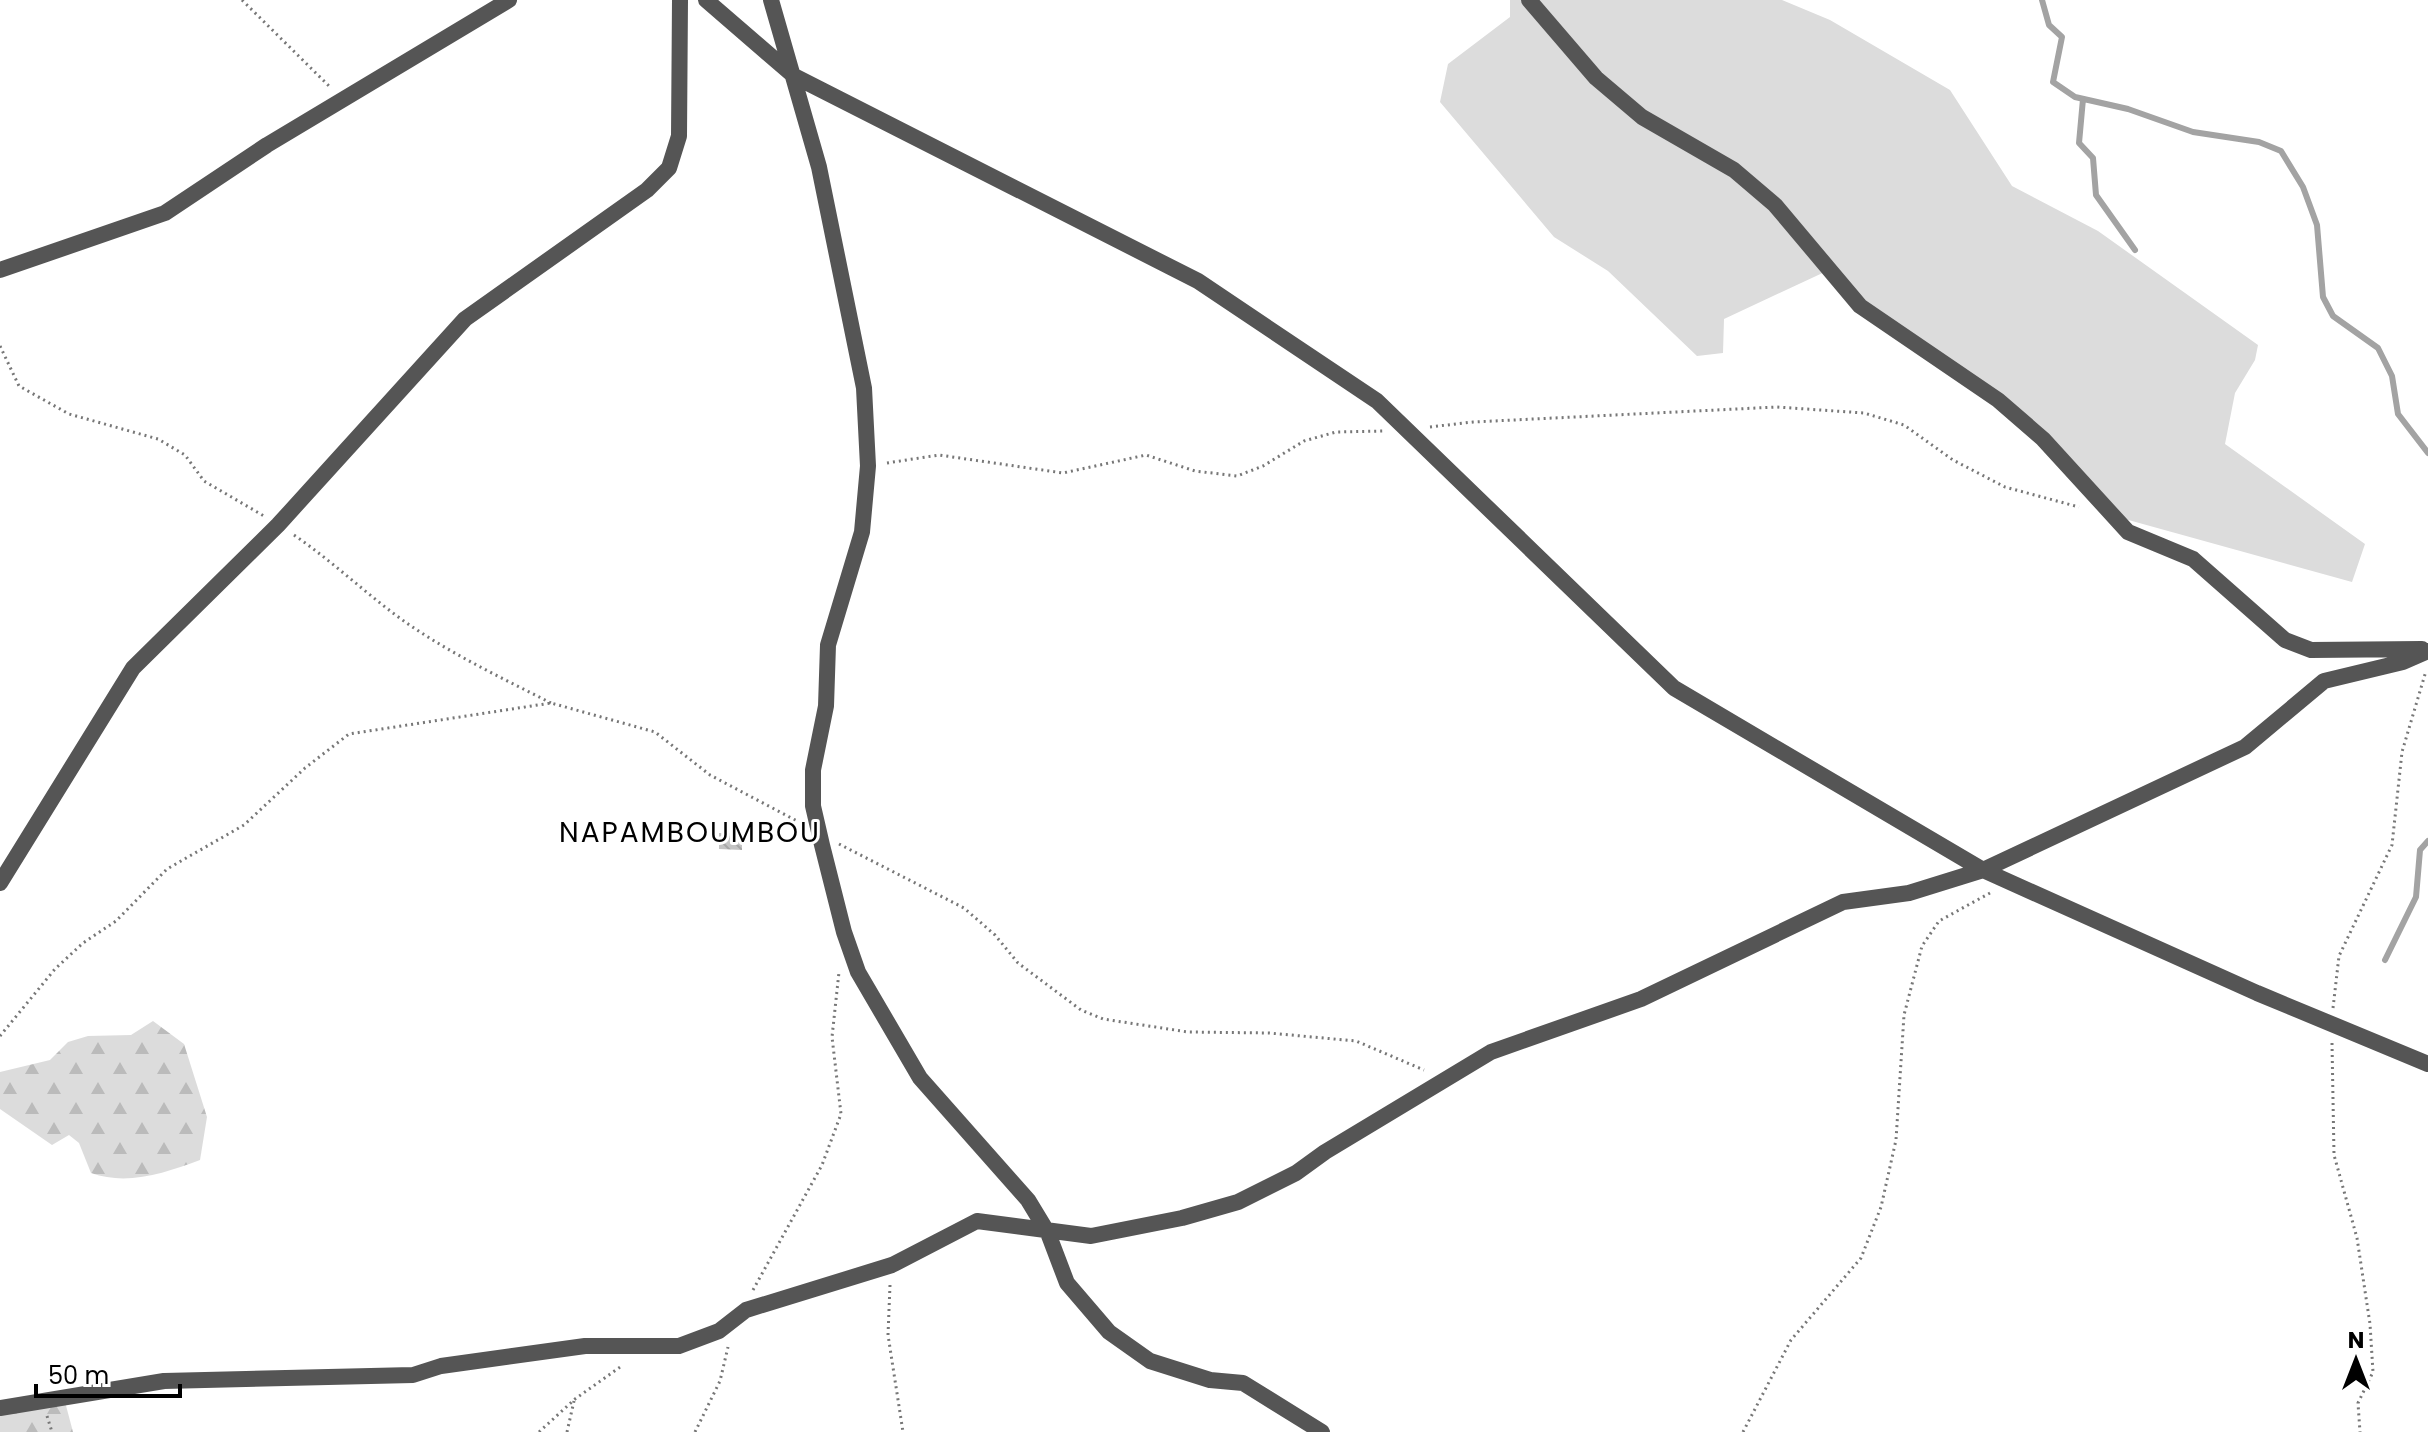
<svg xmlns="http://www.w3.org/2000/svg" width="2428" height="1432" viewBox="0 0 2428 1432" font-family="Poppins,sans-serif">
	<style>
		.grass { fill: #dcdcdc }
		.forest { fill: url(#forest-firs) }
		.lines { fill: none; stroke-linecap: round; stroke-linejoin: round }
		.stream { stroke: #a3a3a3; stroke-width: 6 }
		.building { fill: url(#building-back-hatch) }
		.path { stroke: #777; stroke-width: 3; stroke-dasharray: 2 4; stroke-linecap: butt }
		.minor { stroke: #555; stroke-width: 16 }
		.labels { text-anchor: middle; dominant-baseline: central; stroke-width: 6; stroke-linejoin: round; paint-order: stroke }
		.quarter-label { font-size: 28px; letter-spacing: 2px; fill: #000; stroke: #fff }
	</style>
	<defs>
		<pattern id="forest-firs" width="22" height="20" patternUnits="userSpaceOnUse" patternTransform="scale(2)"><rect width="22" height="20" fill="#dcdcdc"/><path d="M5 1l3.5 6h-7zM16 11l3.5 6h-7z" fill="#bbb"/></pattern>
		<pattern id="building-back-hatch" width="6" height="6" patternUnits="userSpaceOnUse" patternTransform="scale(2)"><rect width="6" height="6" fill="#c4c4c4"/><path d="M-1 5l2 2M0 0l6 6M5-1l2 2" fill="none" stroke="#a7a7a7"/></pattern>
	</defs>
	<rect width="100%" height="100%" fill="#fff"/>
	<!-- grass -->
	<path class="grass" d="M1510 0H1782L1830 20 1950 90 2012 186 2098 231 2258 345 2255 360 2235 393 2225 444 2365 544 2352 582 2114 516 2043 439 1860 306 1829 270 1724 319 1723 353 1697 356 1608 271 1554 237 1440 102 1448 64 1510 17Z"/>
	<!-- forest -->
	<path class="forest" d="M153 1021 184 1044 207 1117 200 1160C165 1173 127 1186 91 1173L79 1143 69 1135 52 1145 0 1109V1072L50 1060 68 1042 88 1036 131 1035Z
		M64 1398 73 1432H0V1408Z"/>
	<g class="lines">
		<!-- stream -->
		<path class="stream" d="M2042 0 2049 25 2062 37 2053 82 2075 97 2128 109 2193 132 2259 142 2281 151 2303 187 2317 225 2323 297 2333 316 2378 348 2392 376 2398 414 2428 453
			M2083 99 2079 143 2093 158 2096 195 2135 250
			M2385 960 2416 897 2420 850 2428 841"/>
	</g>
	<!-- building -->
	<path class="building" d="M719 833H742V850L719 849Z"/>
	<g class="lines">
		<!-- path -->
		<path class="path" d="M242 0 330 87
			M0 346 19 386 69 414 158 439 185 455 204 481 264 516
			M1430 427 1473 422 1777 407 1864 413 1904 425 1953 460 2005 487 2079 507
			M887 463 939 455 1063 473 1146 455 1195 471 1237 476 1263 466 1304 441 1336 432 1383 431
			M294 535C332 561 364 592 401 619 447 652 500 677 551 703
			M839 844 964 908 995 935 1018 963 1081 1010 1103 1019 1188 1032 1269 1033 1356 1041 1424 1070
			M2333 1008 2339 956 2392 845 2402 752 2426 671
			M0 1036 55 969 83 943 116 921 167 869 244 825 305 768 349 734 551 703 655 732 710 775 797 821
			M2332 1043 2334 1155 2357 1238 2370 1324 2373 1372 2358 1403 2360 1432
			M890 1285 888 1335 903 1432
			M753 1290 822 1165 841 1114 832 1037 839 972
			M47 1416 52 1432
			M539 1432 575 1399 623 1365
			M567 1432 574 1401
			M695 1432 720 1381 728 1347
			M1743 1432 1791 1340 1861 1258 1881 1207 1896 1140 1904 1015 1922 946 1939 921 1990 893"/>
		<!-- minor -->
		<path class="minor" d="M706 0 794 76 1198 281 1377 401 1674 688 1983 870 2257 993 2428 1064
			M771 0 819 167 864 388 868 466 862 532 828 645 826 706 813 770V806L822 845 844 932 858 972 920 1078 1028 1200 1048 1233 1067 1283 1109 1332 1150 1361 1210 1380 1243 1383 1322 1432
			M1529 0 1596 78 1642 117 1734 170 1775 205 1860 306 1998 400 2043 439 2128 532 2193 559 2285 640 2311 650 2422 649
			M0 270 165 213 267 145 509 0
			M0 883 133 668 278 525 465 319 647 190 669 168 679 136 680 0
			M0 1408 164 1381 413 1375 441 1366 585 1346H679L719 1331 746 1310 892 1265 977 1221 1091 1236 1182 1218 1238 1202 1296 1173 1325 1152 1491 1052 1641 999 1843 902 1909 893 1983 870 2245 747 2324 681 2403 662 2428 651"/>
	</g>
	<g class="labels">
		<!-- quarter labels -->
		<g class="quarter-label">
			<text x="690" y="832">NAPAMBOUMBOU</text>
		</g>
	</g>
	<!-- north arrow -->
	<g transform="translate(2356 1360)" stroke="#ffffff" stroke-width="6" paint-order="stroke">
	<path d="M0-6L14 30L0 20L-14 30Z" fill="#000000"/>
	<text y="-12" font-size="22" font-weight="bold" text-anchor="middle" fill="#000000">N</text>
	</g>
	<!-- scale -->
	<path d="M36 1384v12h144v-12" fill="none" stroke="#000000" stroke-width="4"/>
	<text x="48" y="1384" font-size="24" fill="#000000" stroke="#ffffff" stroke-width="6" paint-order="stroke">50 m</text>
</svg>
